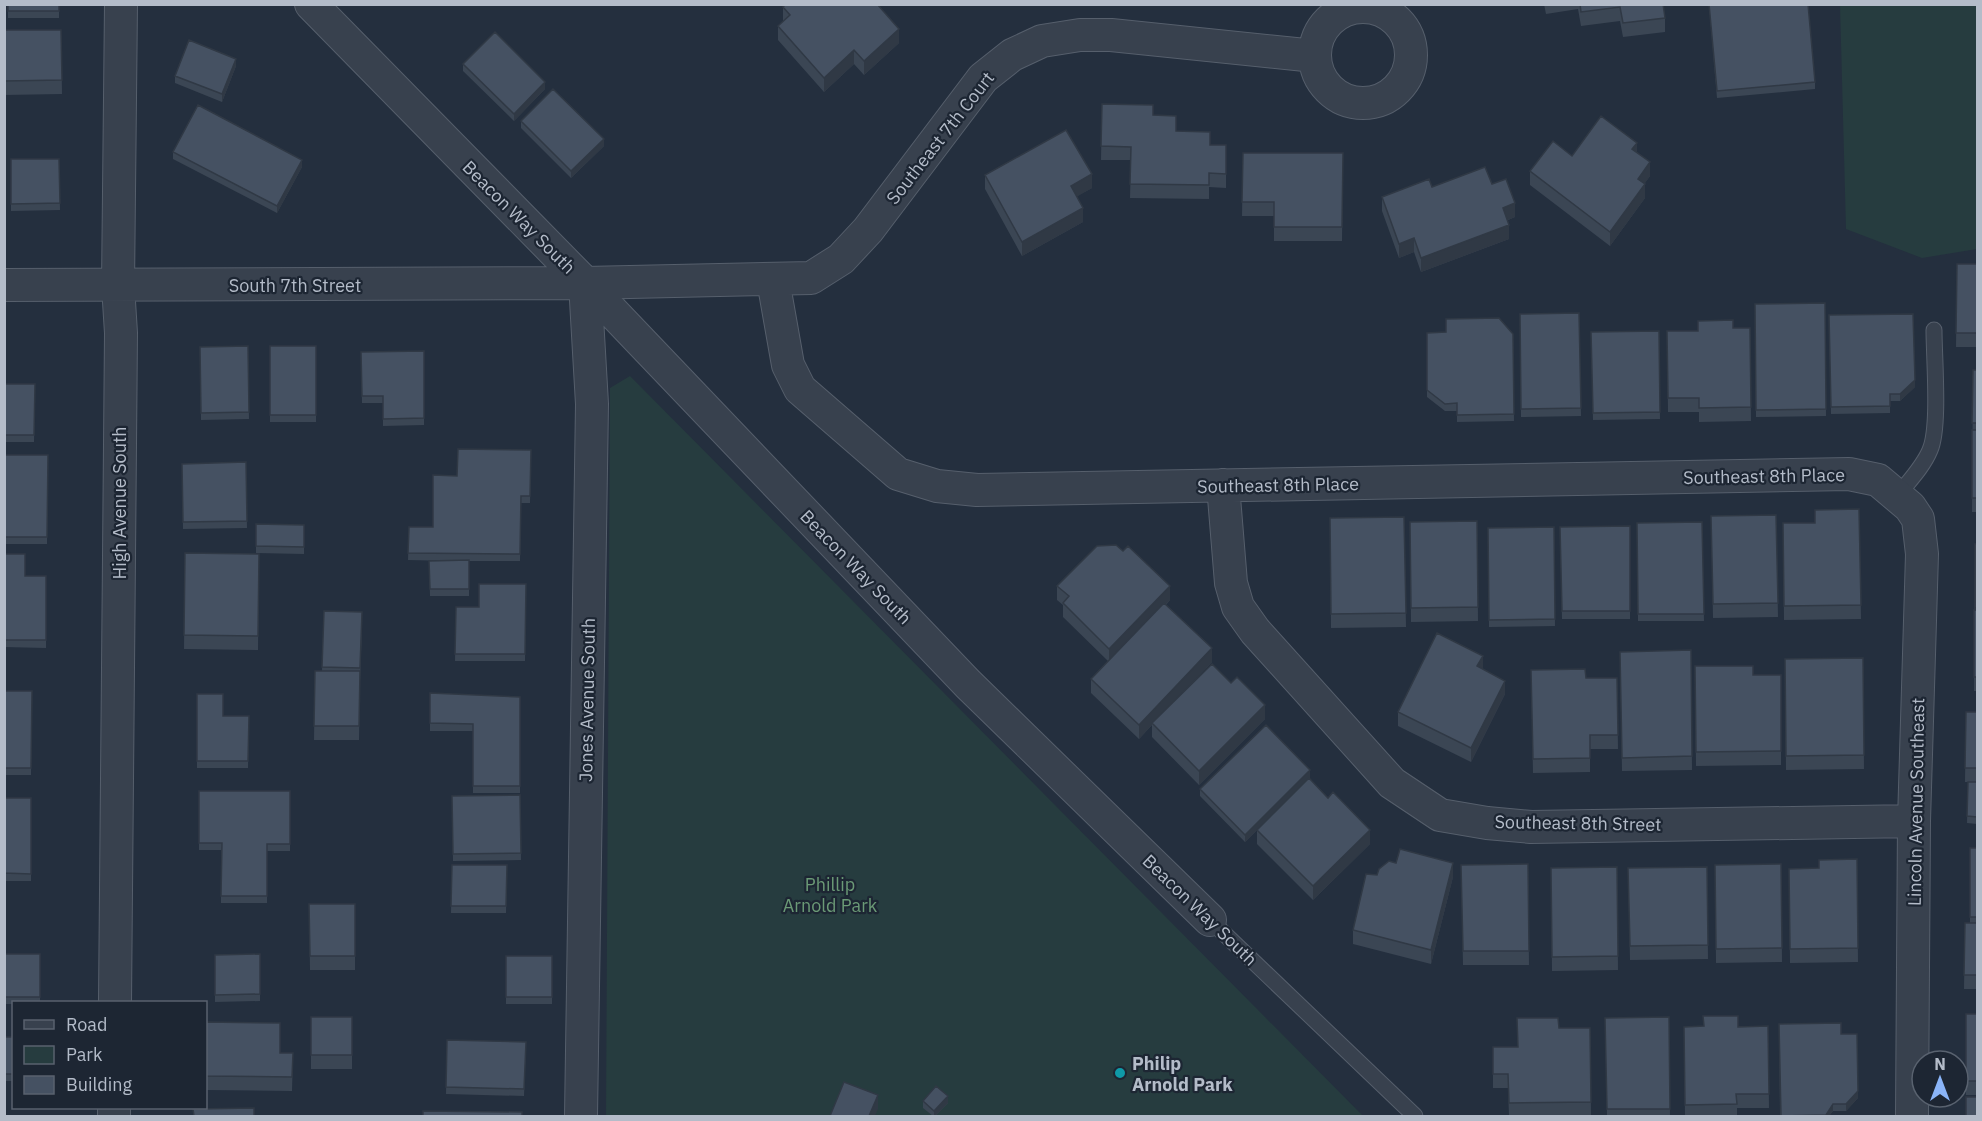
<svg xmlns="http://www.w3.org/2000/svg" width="1982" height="1121" viewBox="0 0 1982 1121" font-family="'IBM Plex Sans',sans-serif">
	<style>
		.green { fill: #263c3f }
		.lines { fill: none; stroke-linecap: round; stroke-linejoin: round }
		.lane-casing { stroke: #565f6c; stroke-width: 17 }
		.street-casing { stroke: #565f6c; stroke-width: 34 }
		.lane { stroke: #38414e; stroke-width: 15 }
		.street { stroke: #38414e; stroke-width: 32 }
		.wall { fill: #3b4654 }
		.shaded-wall { fill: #303945 }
		.building { fill: #455162; stroke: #303945; stroke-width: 1.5 }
		.culture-dot { fill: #0f9aa8; stroke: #1d2633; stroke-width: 2 }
		.labels { text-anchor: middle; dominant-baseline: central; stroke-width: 4.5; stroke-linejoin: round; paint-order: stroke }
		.street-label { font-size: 18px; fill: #b4bcc9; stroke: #1d2633 }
		.park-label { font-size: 18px; fill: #6b9a76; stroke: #1d2633 }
		.poi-label { font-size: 18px; font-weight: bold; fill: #b4bcc9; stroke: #1d2633; text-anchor: start }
	</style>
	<rect width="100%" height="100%" fill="#242f3e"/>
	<!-- green -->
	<path class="green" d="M1840 5H1977V249L1922 258 1846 229Z
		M630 376 1363 1116H606L610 388Z"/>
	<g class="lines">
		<defs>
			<path id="lane" d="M1898 495C1909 481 1923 467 1930 450 1940 427 1934 358 1934 330
				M1210 920 1415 1116"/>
			<path id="street" d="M311 4 585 283 968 684 1210 920
				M1315 55a48 48 0 1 1 96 0a48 48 0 1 1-96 0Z
				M773 280 788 365 800 389 898 474 937 486 977 490 1849 474 1878 480 1910 507 1918 519 1922 554 1914 821 1912 1116
				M4 285 585 283 811 278 841 259 868 230 983 78 1012 55 1042 41 1080 35H1111L1315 56
				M1223 485 1231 583 1238 607 1255 631 1392 783 1440 815 1487 823 1531 827 1914 821
				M115 1002 121 333 118 286 121 4
				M114 1116V1108
				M581 1116 592 404 585 283"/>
		</defs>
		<!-- lane casing -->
		<use href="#lane" class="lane-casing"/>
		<!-- street casing -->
		<use href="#street" class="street-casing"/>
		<!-- lane -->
		<use href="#lane" class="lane"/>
		<!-- street -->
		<use href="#street" class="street"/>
	</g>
	<!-- wall -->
	<path class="wall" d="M8 4H59V18H8Z
		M1544 4H1663L1665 18V32L1623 37 1620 21 1581 26 1578 9 1546 14Z
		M1709 4 1815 82V89L1717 98Z
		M783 7 899 43 864 75 854 64 824 92 778 40V26L783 22Z
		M4 30H61L62 94 4 95Z
		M463 64 545 89 514 121 463 71Z
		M236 66 222 102 175 83V76Z
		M1102 104 1153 115 1176 131 1210 145H1226V188L1209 187V199L1130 198 1131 160H1101Z
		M521 121 604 146 571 178 521 128Z
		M173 152 302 167 277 213 173 159Z
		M1637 152 1650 176 1644 184 1645 198 1610 246 1530 185V171L1572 156Z
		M1243 153H1343L1342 241H1274V216H1242Z
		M11 159H59L60 210 11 211Z
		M985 175 1092 188 1077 196 1083 222 1022 256 985 189Z
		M1492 184 1515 217 1508 220 1509 239 1421 272 1414 252 1399 258 1382 211V197L1432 187Z
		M1957 264H1977V347H1956Z
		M1825 303 1826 416 1756 417 1755 304Z
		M1579 313 1581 416 1521 417 1520 314Z
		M1829 315 1915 387 1900 401H1890V413L1831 414Z
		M1733 328H1750L1751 421 1699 422V412H1668L1667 331H1698Z
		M1659 331 1660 419 1593 420 1591 332Z
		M1427 333 1513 334 1514 421 1457 422V411H1445L1427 397Z
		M248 346 249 419 201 420 200 347Z
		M270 346H316V422H270Z
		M424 351V425L383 426V403H362L361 352Z
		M1973 370H1977V512H1972Z
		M4 384H35L34 442H4Z
		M531 450 530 503H521L520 561H469V596H430L429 561H452L408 560 409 527H433L457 476Z
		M4 455H48L47 544H4Z
		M246 462 247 528 183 529 182 464Z
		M1859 509 1861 619 1784 620 1783 523H1815Z
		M1776 515 1778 617 1713 618 1711 516Z
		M1404 517 1406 627 1331 628 1330 518Z
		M1477 521 1478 621 1411 622 1410 522Z
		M1702 522 1704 621H1638L1637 523Z
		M256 524 304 525V554L256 553Z
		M1630 526V619H1562L1560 527Z
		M1554 527 1555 626 1489 627 1488 528Z
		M1975 544H1977V691H1974Z
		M185 553 259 554 258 650 184 649Z
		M4 554 25 576H46V648L4 647Z
		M526 584 525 661H455L456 607H479Z
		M1057 586 1170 600 1166 605 1212 662 1185 691 1265 719 1199 785 1152 737V725L1139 739 1091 693V679L1108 661 1063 617V605L1057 600Z
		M324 611 362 626 360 682 359 740H314L315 671H322Z
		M1691 650 1692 770 1622 771 1620 652Z
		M1863 658 1864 769 1786 770 1785 659Z
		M1695 666 1753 675H1781V765L1696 766Z
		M1483 669 1505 694 1471 762 1398 726V712Z
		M1531 670 1586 678H1617L1618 749H1590V772L1533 773Z
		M4 691H32L31 775H4Z
		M430 693 520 697V793H473V731H430Z
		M197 694 223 716H249L248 768H197Z
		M1966 712H1977V824L1967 823 1968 782H1965Z
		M1310 777 1309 779 1370 844 1313 900 1257 844V830L1245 842 1200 796V789Z
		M199 791H290V851H267V903H221V850H199Z
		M520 795 521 860 453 861 452 796Z
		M4 798H31V881H4Z
		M1970 848H1977V989H1964L1965 923H1970Z
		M1857 859 1858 962 1790 963 1789 869 1819 868Z
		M1528 864 1529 965H1463L1461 865Z
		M1781 864 1782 962 1716 963 1715 865Z
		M452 865H507L506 913H451Z
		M1617 867 1618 970 1552 971 1551 868Z
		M1707 867 1708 959 1630 960 1628 868Z
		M1377 875 1453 877 1431 964 1353 944V930Z
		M309 904H355V970H310Z
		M4 954H40V1002H14V1004H4Z
		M260 954V1001L215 1002V955Z
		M506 956H552V1004H506Z
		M1966 1014H1977V1095H1966Z
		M311 1017H352V1069H311Z
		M1669 1017 1670 1116H1607L1605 1018Z
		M206 1022 280 1053H293L292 1091 206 1090Z
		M1779 1024 1841 1034 1858 1098 1846 1111H1833L1829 1116H1780Z
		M1768 1026 1769 1108H1737V1116H1685L1684 1027Z
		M1559 1028H1590L1591 1116H1509L1508 1088H1493V1047H1518Z
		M4 1037H14V1081H4Z
		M447 1040 526 1042 524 1096 446 1094Z
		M923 1101 948 1103 935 1116H933L923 1108Z"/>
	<!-- shaded-wall -->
	<path class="shaded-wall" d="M899 29V43L864 75V61Z
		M854 50V64L824 92V78Z
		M236 59V66L222 102V94Z
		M545 82V89L514 121V114Z
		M604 139V146L571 178V171Z
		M1637 143V157L1632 149Z
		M302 160V167L277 213V206Z
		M1650 162V176L1638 193V179Z
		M1092 174V188L1071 200V186Z
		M1645 184V198L1610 246V232Z
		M1515 203V217L1503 222V208Z
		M1083 208V222L1022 256V242Z
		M1509 225V239L1421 272V258Z
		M1414 238V252L1399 258V244Z
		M1915 380V387L1900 401V394Z
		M1170 586V600L1109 663V649Z
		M1212 648V662L1153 724 1152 723V725L1139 739V725Z
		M1483 656V670L1477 666Z
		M1505 681V694L1471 762V748Z
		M1265 705V719L1199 785V771Z
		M1310 770V777L1245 842V835Z
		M1370 830V844L1313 900V886Z
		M1453 863V877L1431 964V950Z
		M1858 1091V1098L1846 1111V1104Z
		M878 1095V1109L875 1116H869Z
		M948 1096V1103L935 1116H934V1111Z
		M1833 1104V1111L1829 1116H1826V1115Z"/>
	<!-- building -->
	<path class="building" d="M8 4H59V11H8Z
		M786 4H877L899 29 864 61 854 50 824 78 778 26 790 15 783 7Z
		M1580 4H1663L1665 18 1623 23 1620 7 1581 12Z
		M1709 4H1808L1815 82 1717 91Z
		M4 30H61L62 80 4 81Z
		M495 32 545 82 514 114 463 64Z
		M189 40 236 59 222 94 175 76Z
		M553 89 604 139 571 171 521 121Z
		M1102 104 1153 105V115L1176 116V131L1210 132V145H1226V174L1209 173V185L1130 184 1131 147 1101 146Z
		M198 105 302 160 277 206 173 152Z
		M1601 116 1637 143 1632 149 1650 162 1638 179 1645 184 1610 232 1530 171 1553 141 1572 156Z
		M1066 130 1092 174 1071 186 1083 208 1022 242 985 175Z
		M1243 153H1343L1342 227H1274V202H1242Z
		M11 159H59L60 203 11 204Z
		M1485 167 1492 184 1506 179 1515 203 1503 208 1509 225 1421 258 1414 238 1399 244 1382 197 1429 179 1432 187Z
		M1957 264H1977V333H1956Z
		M1825 303 1826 409 1756 410 1755 304Z
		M1579 313 1581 408 1521 409 1520 314Z
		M1913 314 1915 380 1900 394H1890V406L1831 407 1829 315Z
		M1499 318 1513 334 1514 414 1457 415V403L1445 404 1427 390V333L1446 332V319Z
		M1733 320V328H1750L1751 407 1699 408V398H1668L1667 331H1698V321Z
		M1659 331 1660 412 1593 413 1591 332Z
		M248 346 249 412 201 413 200 347Z
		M270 346H316V415H270Z
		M424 351V418L383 419V396H362L361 352Z
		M1973 370H1977V423H1972Z
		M4 384H35L34 435H4Z
		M1972 430H1977V498H1972Z
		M458 449 531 450 530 496H521L520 554 408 553 409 527H433V475L457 476Z
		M4 455H48L47 537H4Z
		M246 462 247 521 183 522 182 464Z
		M1859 509 1861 605 1784 606 1783 523H1815V510Z
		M1776 515 1778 603 1713 604 1711 516Z
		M1404 517 1406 613 1331 614 1330 518Z
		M1477 521 1478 607 1411 608 1410 522Z
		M1702 522 1704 614H1638L1637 523Z
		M256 524 304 525V547L256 546Z
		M1630 526V611H1562L1560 527Z
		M1554 527 1555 619 1489 620 1488 528Z
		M1975 544H1977V608H1975Z
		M1116 545 1123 551 1128 546 1170 586 1109 649 1063 603 1069 596 1057 586 1097 546Z
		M185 553 259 554 258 636 184 635Z
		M4 554H25V576H46V640H4Z
		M469 560V589H430L429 561Z
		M479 584H526L525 654H455L456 607H479Z
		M1164 603 1212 648 1139 725 1091 679Z
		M1974 610H1977V677H1974Z
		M324 611 362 612 360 668 322 667Z
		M1437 633 1483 656 1477 666 1505 681 1471 748 1398 712Z
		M1691 650 1692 756 1622 758 1620 652Z
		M1863 658 1864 755 1786 756 1785 659Z
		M1212 664 1231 683 1237 677 1265 705 1199 771 1152 723Z
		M1695 666H1753V675H1781V751L1696 752Z
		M1585 669 1586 678H1617L1618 735H1590V758L1533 759 1531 670Z
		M315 671H360L359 726H314Z
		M4 691H32L31 768H4Z
		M430 693 520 697V786H473V724L430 723Z
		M197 694H223V716H249L248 761H197Z
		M1966 712H1977V768H1965Z
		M1266 725 1310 770 1245 835 1200 789Z
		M1309 778 1328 798 1333 792 1370 830 1313 886 1257 830Z
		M1968 782H1977V817L1967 816Z
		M199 791H290V844H267V896H221L222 843H199Z
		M520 795 521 853 453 854 452 796Z
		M4 798H31V874L4 873Z
		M1970 848H1977V917H1970Z
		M1400 849 1453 863 1431 950 1353 930 1366 874 1377 875 1379 869 1389 861 1396 863Z
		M1857 859 1858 948 1790 949 1789 869 1819 868V860Z
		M1528 864 1529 951H1463L1461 865Z
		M1781 864 1782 948 1716 949 1715 865Z
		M452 865H507L506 906H451Z
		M1617 867 1618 956 1552 957 1551 868Z
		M1707 867 1708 945 1630 946 1628 868Z
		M309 904H355V956H310Z
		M1965 923H1977V975H1964Z
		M4 954H40V997H4Z
		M260 954V994L215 995V955Z
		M506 956H552V997H506Z
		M1966 1014H1977V1081H1966Z
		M1703 1016H1738V1027L1768 1026 1769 1094H1736L1737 1104 1685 1105 1684 1027 1704 1026Z
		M311 1017H352V1055H311Z
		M1669 1017 1670 1109H1607L1605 1018Z
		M1517 1018H1558L1559 1028H1590L1591 1102 1509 1103 1508 1074H1493V1047H1518Z
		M206 1022 280 1023V1053H293L292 1077 206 1076Z
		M1841 1023V1034H1857L1858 1091 1846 1104H1833L1826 1115 1781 1116 1779 1024Z
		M4 1037H14V1074H4Z
		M447 1040 526 1042 524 1089 446 1087Z
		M844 1082 878 1095 869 1116H830Z
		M936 1086 948 1096 934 1111 923 1101Z
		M1966 1097H1977V1116H1966Z
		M254 1108V1116H194L193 1109Z
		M423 1111 522 1112V1116H423Z"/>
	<!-- markers -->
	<circle class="culture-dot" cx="1120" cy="1073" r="6"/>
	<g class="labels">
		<!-- street labels -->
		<g class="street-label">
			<text transform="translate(940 138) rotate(-52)">Southeast 7th Court</text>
			<text transform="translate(519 217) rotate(45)">Beacon Way South</text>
			<text x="295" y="285">South 7th Street</text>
			<text transform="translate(1764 476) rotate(-1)">Southeast 8th Place</text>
			<text transform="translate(1278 485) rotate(-1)">Southeast 8th Place</text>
			<text transform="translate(119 503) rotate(-90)">High Avenue South</text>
			<text transform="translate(856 567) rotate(46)">Beacon Way South</text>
			<text transform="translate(587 700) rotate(-89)">Jones Avenue South</text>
			<text transform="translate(1916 802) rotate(-89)">Lincoln Avenue Southeast</text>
			<text transform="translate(1578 823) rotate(1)">Southeast 8th Street</text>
			<text transform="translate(1200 910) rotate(44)">Beacon Way South</text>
		</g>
		<!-- park labels -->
		<g class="park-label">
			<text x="830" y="884">Phillip<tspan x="830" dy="21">Arnold Park</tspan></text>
		</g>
		<!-- poi labels -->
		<g class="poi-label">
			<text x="1132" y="1063">Philip<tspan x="1132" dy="21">Arnold Park</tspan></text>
		</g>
	</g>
	<!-- border -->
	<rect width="1982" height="1121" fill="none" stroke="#b4bcc9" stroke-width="12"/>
	<!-- legend -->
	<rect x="12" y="1001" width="195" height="108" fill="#1d2633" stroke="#59626f" stroke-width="1.5"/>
	<rect x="24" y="1020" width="30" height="9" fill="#38414e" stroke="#59626f" stroke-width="1.5"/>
	<text x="66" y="1031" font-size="18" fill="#b4bcc9">Road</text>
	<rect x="24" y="1046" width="30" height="18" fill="#263c3f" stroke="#59626f" stroke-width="1.5"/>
	<text x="66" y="1061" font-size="18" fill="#b4bcc9">Park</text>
	<rect x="24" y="1076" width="30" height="18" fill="#455162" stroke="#59626f" stroke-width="1.5"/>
	<text x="66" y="1091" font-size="18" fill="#b4bcc9">Building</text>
	<!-- north arrow -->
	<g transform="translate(1940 1079)"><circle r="28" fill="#1d2633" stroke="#59626f" stroke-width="1.5"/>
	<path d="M0-4.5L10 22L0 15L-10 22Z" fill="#8ab4f8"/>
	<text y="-9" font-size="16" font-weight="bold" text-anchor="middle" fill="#b4bcc9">N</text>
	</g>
</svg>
